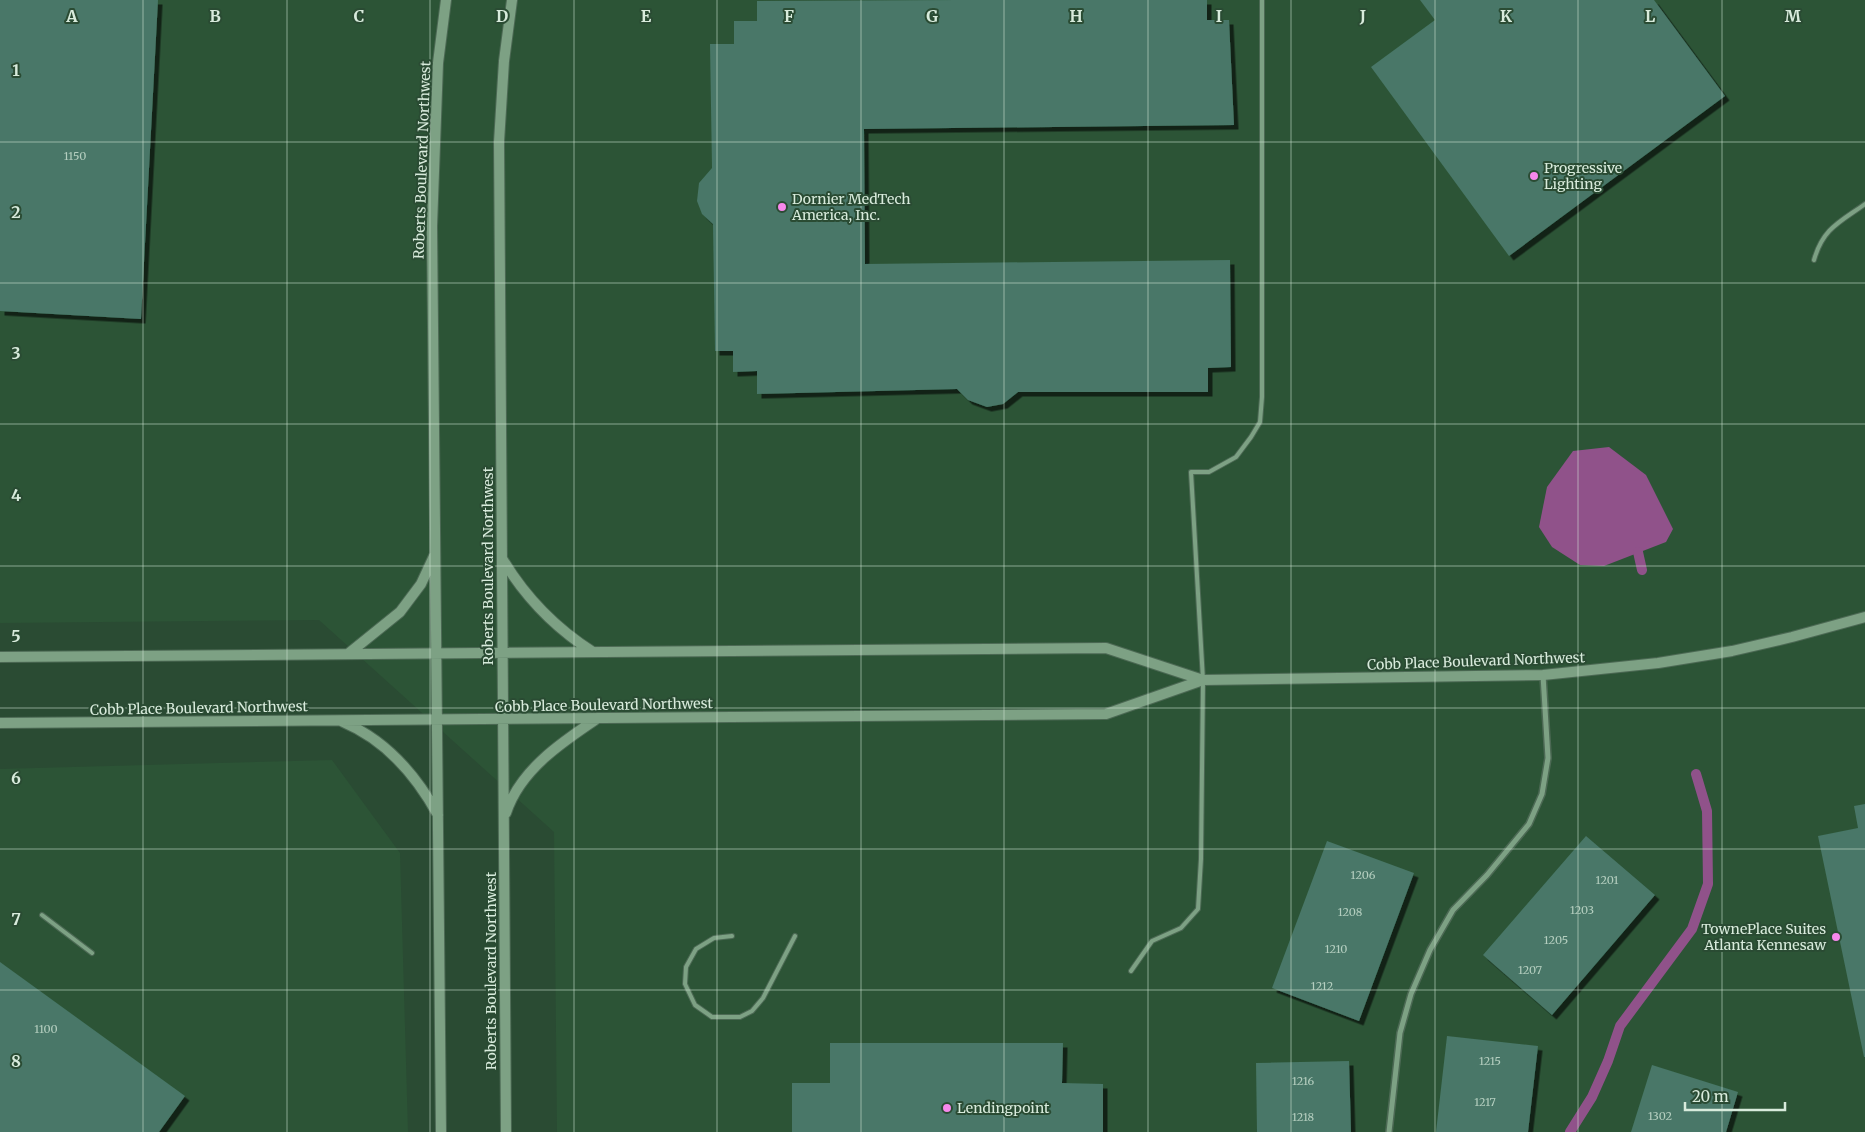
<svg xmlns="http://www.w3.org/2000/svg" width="1865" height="1132" viewBox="0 0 1865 1132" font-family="Merriweather,serif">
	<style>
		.built { fill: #2c5436 }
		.water { fill: #90528a }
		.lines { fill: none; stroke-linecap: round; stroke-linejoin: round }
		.stream { stroke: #90528a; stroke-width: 10 }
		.building { fill: #487767; filter: url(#shadow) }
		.lane-casing { stroke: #4c6954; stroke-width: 6 }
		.street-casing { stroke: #4c6954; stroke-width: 8 }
		.secondary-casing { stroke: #4c6954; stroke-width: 12 }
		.lane { stroke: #7da184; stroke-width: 4 }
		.street { stroke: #7da184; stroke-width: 5 }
		.secondary { stroke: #7da184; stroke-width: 10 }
		.grid { fill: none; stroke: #d8ebdc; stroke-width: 1; stroke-opacity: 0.55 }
		.poi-dot { fill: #f788ec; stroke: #2a4b33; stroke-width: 2 }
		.labels { text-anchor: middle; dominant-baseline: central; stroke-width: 4; stroke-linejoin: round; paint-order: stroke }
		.number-label { font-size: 11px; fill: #b4cebf }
		.street-label { font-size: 14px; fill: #d8ebdc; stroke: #2a4b33 }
		.poi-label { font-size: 14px; fill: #d8ebdc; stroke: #2a4b33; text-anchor: start }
		.grid-label { font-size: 16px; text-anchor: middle; font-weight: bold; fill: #d8ebdc; stroke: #2a4b33; stroke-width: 4; stroke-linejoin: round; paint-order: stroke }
	</style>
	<defs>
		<filter id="shadow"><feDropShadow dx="4.5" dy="4.5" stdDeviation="0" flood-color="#0009"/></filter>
	</defs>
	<rect width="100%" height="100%" fill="#2a4b33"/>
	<!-- built -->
	<path class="built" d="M0 0H1865V1132H557L554 832 319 620 0 623Z
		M332 760 400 853 408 1132H0V769Z"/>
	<!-- water -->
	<path class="water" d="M1609 447 1646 475 1673 529 1666 542 1604 566 1580 565 1552 547 1539 527 1547 487 1573 451Z"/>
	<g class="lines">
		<!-- stream -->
		<path class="stream" d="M1638 552 1642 570
			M1570 1132 1592 1097 1608 1061 1620 1026 1692 929 1708 884 1707 811 1696 774"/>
	</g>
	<!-- building -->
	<path class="building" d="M0 0H158L141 319 0 311Z
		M957 0H1207V20H1229L1234 125 864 129 865 264 1230 260 1231 367 1208 368V392H1018L1003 404 987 407 968 400 957 389 757 394V371L733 372V351H715L713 224 702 214 697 201 699 183 712 168 710 44H734V21H757V1Z
		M1420 0H1654L1725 96 1509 256 1371 67 1435 20Z
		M1865 804V1057H1864L1818 836 1858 828 1854 806Z
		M1586 836 1655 895 1552 1015 1483 955Z
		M1327 841 1414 873 1359 1021 1272 988Z
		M0 962 185 1096 159 1132H0Z
		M1447 1036 1538 1046 1528 1132H1436Z
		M830 1043H1063L1062 1083 1103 1084V1132H792V1083H830Z
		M1349 1061 1351 1132H1257L1256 1063Z
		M1652 1065 1738 1092 1726 1132H1631Z"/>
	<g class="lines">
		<defs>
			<path id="lane" d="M1814 260C1823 228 1840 222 1865 204
				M42 915 92 953
				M732 936 714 938 696 949 686 967 685 984 695 1005 712 1017H740L752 1011 763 998 795 936
				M1131 971 1152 941 1181 928 1198 909 1201 859 1203 680 1191 472H1209L1236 457 1251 437 1260 422 1262 397V0"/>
			<path id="street" d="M1389 1132 1400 1033 1411 994 1430 950 1453 910 1487 875 1529 824 1542 794 1548 758 1543 675"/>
			<path id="secondary" d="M503 560C526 598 555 628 593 652
				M348 654 400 612 421 584 434 556
				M0 657 1106 648 1203 680 1543 675 1658 663 1732 651 1792 637 1865 617
				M343 722C386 740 416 775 438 815
				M0 723 1106 714 1203 680
				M506 813C520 770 562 742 598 718
				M441 1132 432 226 438 63 446 0
				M506 1132 499 142 504 61 512 0"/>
		</defs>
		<!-- lane casing -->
		<use href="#lane" class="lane-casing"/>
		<!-- street casing -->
		<use href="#street" class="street-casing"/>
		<!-- secondary casing -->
		<use href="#secondary" class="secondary-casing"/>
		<!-- lane -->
		<use href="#lane" class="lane"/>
		<!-- street -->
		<use href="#street" class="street"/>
		<!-- secondary -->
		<use href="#secondary" class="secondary"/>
	</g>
	<!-- grid -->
	<path class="grid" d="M143 0V1132M287 0V1132M430 0V1132M574 0V1132M717 0V1132M861 0V1132M1004 0V1132M1148 0V1132M1291 0V1132M1435 0V1132M1578 0V1132M1722 0V1132M0 142H1865M0 283H1865M0 424H1865M0 566H1865M0 708H1865M0 849H1865M0 990H1865"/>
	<!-- markers -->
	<g class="poi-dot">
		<circle cx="1534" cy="176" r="5"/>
		<circle cx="782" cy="207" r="5"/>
		<circle cx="1836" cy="937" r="5"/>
		<circle cx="947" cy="1108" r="5"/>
	</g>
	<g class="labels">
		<!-- number labels -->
		<g class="number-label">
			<text x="75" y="156">1150</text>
			<text x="1363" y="875">1206</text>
			<text x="1607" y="880">1201</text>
			<text x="1582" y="910">1203</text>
			<text x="1350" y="912">1208</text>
			<text x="1556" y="940">1205</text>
			<text x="1336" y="949">1210</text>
			<text x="1530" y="970">1207</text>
			<text x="1322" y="986">1212</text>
			<text x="46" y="1029">1100</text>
			<text x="1490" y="1061">1215</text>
			<text x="1303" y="1081">1216</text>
			<text x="1485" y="1102">1217</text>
			<text x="1660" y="1116">1302</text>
			<text x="1303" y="1117">1218</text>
		</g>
		<!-- street labels -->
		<g class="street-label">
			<text transform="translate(422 160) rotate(-88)">Roberts Boulevard Northwest</text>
			<text transform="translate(488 566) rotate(-90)">Roberts Boulevard Northwest</text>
			<text transform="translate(1476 661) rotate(-2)">Cobb Place Boulevard Northwest</text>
			<text transform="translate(604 705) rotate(-1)">Cobb Place Boulevard Northwest</text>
			<text transform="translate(199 708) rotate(-1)">Cobb Place Boulevard Northwest</text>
			<text transform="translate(491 971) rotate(-90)">Roberts Boulevard Northwest</text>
		</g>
		<!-- poi labels -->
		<g class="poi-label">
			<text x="1544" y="168">Progressive<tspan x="1544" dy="16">Lighting</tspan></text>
			<text x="792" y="199">Dornier MedTech<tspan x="792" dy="16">America, Inc.</tspan></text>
			<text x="1826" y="929" text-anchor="end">TownePlace Suites<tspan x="1826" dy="16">Atlanta Kennesaw</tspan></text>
			<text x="957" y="1108">Lendingpoint</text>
		</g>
	</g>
	<g class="grid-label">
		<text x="72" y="22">A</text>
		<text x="215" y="22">B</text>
		<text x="359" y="22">C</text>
		<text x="502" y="22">D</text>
		<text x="646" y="22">E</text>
		<text x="789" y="22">F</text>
		<text x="932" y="22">G</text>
		<text x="1076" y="22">H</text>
		<text x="1219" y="22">I</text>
		<text x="1363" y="22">J</text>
		<text x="1506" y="22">K</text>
		<text x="1650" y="22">L</text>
		<text x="1793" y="22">M</text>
		<text x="16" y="76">1</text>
		<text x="16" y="218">2</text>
		<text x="16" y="359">3</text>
		<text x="16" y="501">4</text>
		<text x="16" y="642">5</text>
		<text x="16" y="784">6</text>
		<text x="16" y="925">7</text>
		<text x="16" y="1067">8</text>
	</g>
	<!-- scale -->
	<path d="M1685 1102v8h100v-8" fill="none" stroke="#d8ebdc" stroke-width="2.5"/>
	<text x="1692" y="1102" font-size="15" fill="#d8ebdc" stroke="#2a4b33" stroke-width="4" paint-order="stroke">20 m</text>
</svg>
